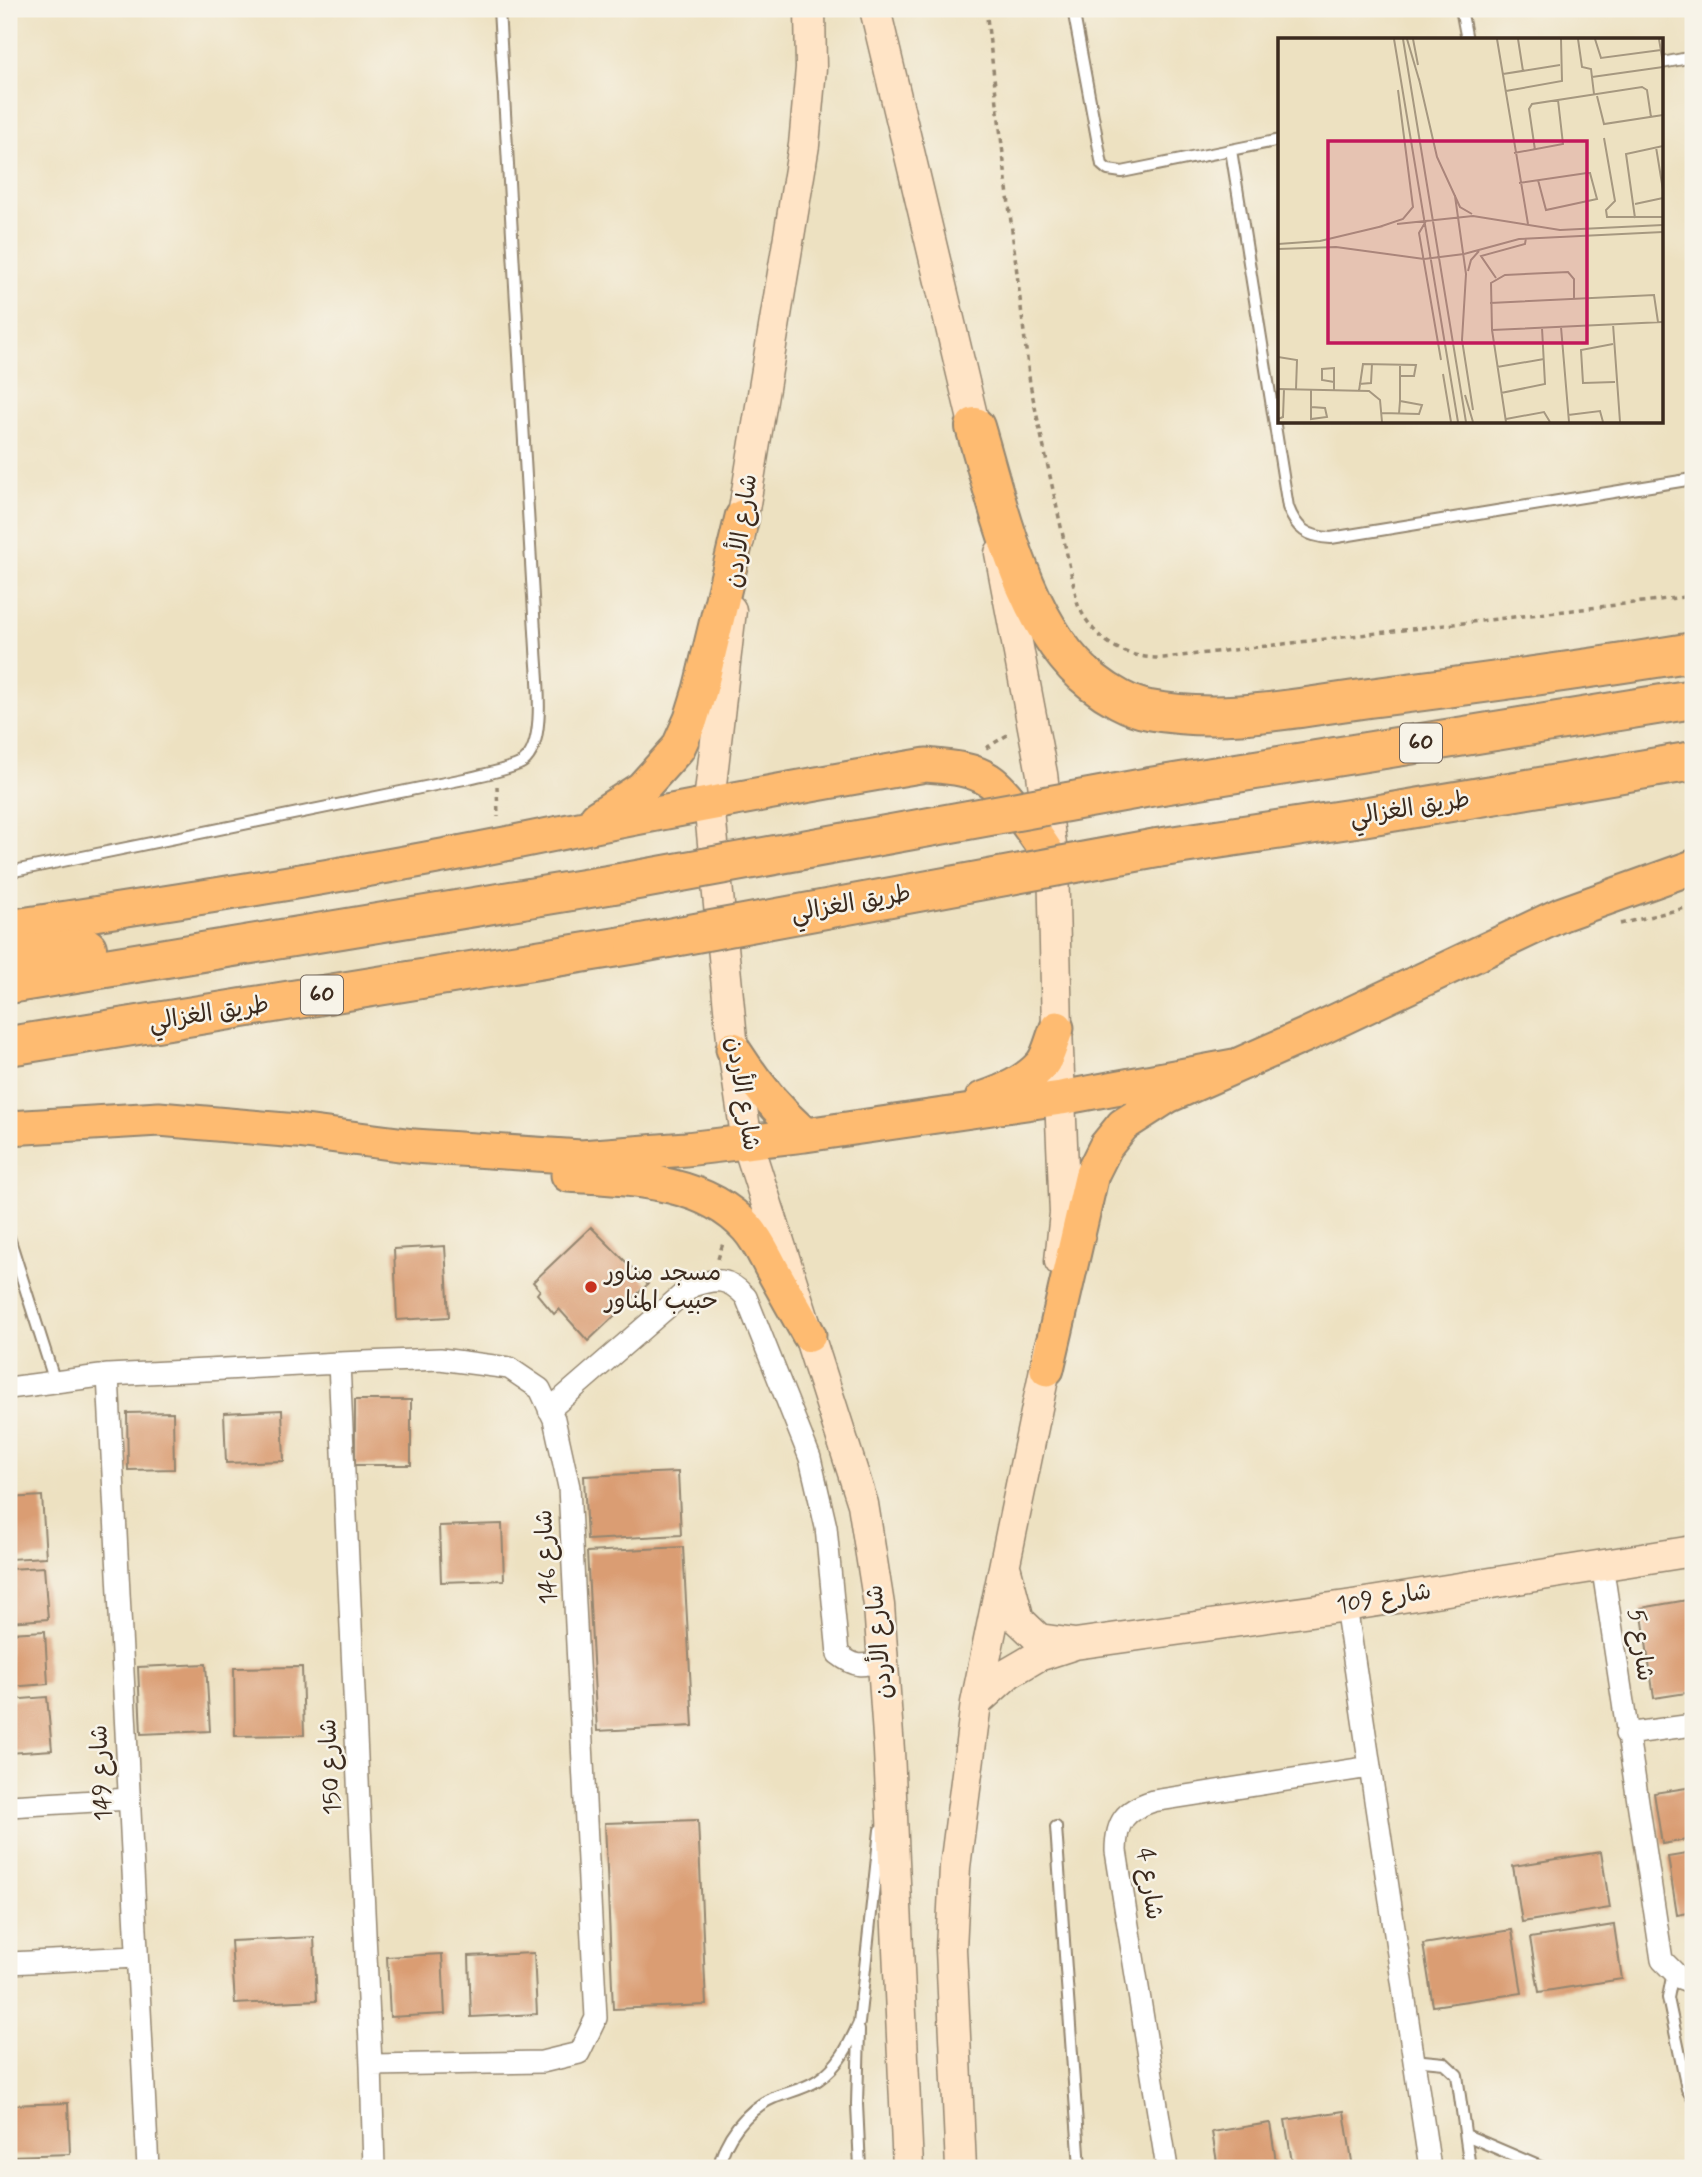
<svg xmlns="http://www.w3.org/2000/svg" width="1702" height="2177" viewBox="0 0 1702 2177" font-family="Mynerve,'Playpen Sans Arabic',sans-serif">
	<style>
		.building { fill: #da9d73 }
		.lines { fill: none; stroke-linecap: round; stroke-linejoin: round }
		.lane-casing { stroke: #948670; stroke-width: 14 }
		.street-casing { stroke: #948670; stroke-width: 24 }
		.secondary-casing { stroke: #948670; stroke-width: 33 }
		.primary-casing { stroke: #948670; stroke-width: 37 }
		.highway-casing { stroke: #948670; stroke-width: 42 }
		.path { stroke: #948670; stroke-width: 3.5; stroke-dasharray: 5 5; stroke-linecap: butt }
		.lane { stroke: #fff; stroke-width: 10 }
		.street { stroke: #fff; stroke-width: 21 }
		.secondary { stroke: #ffe4c6; stroke-width: 30 }
		.primary { stroke: #febb71; stroke-width: 33 }
		.highway { stroke: #febb71; stroke-width: 38 }
		.highway-bridge-casing { stroke: #948670; stroke-width: 42; stroke-linecap: butt }
		.highway-bridge { stroke: #febb71; stroke-width: 38 }
		.poi-dot { fill: #c8321e; stroke: #f7f3e8; stroke-width: 2.5 }
		.labels { text-anchor: middle; dominant-baseline: central; stroke-width: 5; stroke-linejoin: round; paint-order: stroke }
		.shield { fill: #f7f3e8; stroke: #73665b; stroke-width: 2 }
		.shield-label { font-size: 23px; font-weight: bold; fill: #3b2a1e }
		.street-label { font-size: 24px; fill: #3b2a1e; stroke: #f7f3e8 }
		.poi-label { font-size: 24px; fill: #3b2a1e; stroke: #f7f3e8; text-anchor: start }
		.inset-road { fill: none; stroke: #a69880; stroke-width: 2 }
		.view { fill: #c2185b; fill-opacity: 0.15; stroke: #c2185b; stroke-width: 3.5 }
		.inset-edge { fill: none; stroke: #3b2a1e; stroke-width: 3.5 }
	</style>
	<rect width="100%" height="100%" fill="#f7f3e8"/>
	<filter id="ink" filterUnits="userSpaceOnUse"><feTurbulence type="fractalNoise" baseFrequency=".0143" numOctaves="2"/><feDisplacementMap in="SourceGraphic" scale="14" xChannelSelector="R" yChannelSelector="G"/><feConvolveMatrix kernelMatrix="1 2 1 2 8 2 1 2 1" color-interpolation-filters="sRGB"/></filter>
	<filter id="wash" filterUnits="userSpaceOnUse"><feTurbulence type="fractalNoise" baseFrequency=".00686" numOctaves="4" result="noise"/><feDisplacementMap in="SourceGraphic" scale="28" xChannelSelector="R" yChannelSelector="G"/><feGaussianBlur stdDeviation="1.57" result="paint"/><feColorMatrix in="noise" values="0 0 0 0 0 0 0 0 0 0 0 0 0 0 0 0 0 1.4 0 .05"/><feComposite in="paint" operator="in"/></filter>
	<g filter="url(#wash)">
		<rect width="100%" height="100%" fill="#ede1c1"/>
		<g id="blocks">
			<!-- building -->
			<path class="building" d="M591 1227 648 1284 588 1341 559 1309 554 1314 537 1294 540 1290 533 1282Z
				M445 1246 449 1317 397 1320 394 1249Z
				M355 1400H411V1465H355Z
				M282 1410 284 1461 226 1463 224 1413Z
				M173 1412 174 1469 128 1470 127 1413Z
				M678 1472 681 1535 587 1540 584 1476Z
				M42 1496 46 1557 9 1559V1498Z
				M502 1524 504 1580 441 1582 439 1526Z
				M683 1547 693 1726 597 1731 587 1552Z
				M44 1567 48 1619 9 1622V1569Z
				M1693 1599V1692L1654 1698 1641 1608Z
				M45 1631 48 1684 9 1687V1633Z
				M206 1664 210 1731 141 1734 138 1667Z
				M302 1667 304 1735 235 1736 234 1668Z
				M47 1697 52 1750 9 1753V1700Z
				M1693 1787V1839L1662 1844 1654 1793Z
				M698 1820 706 2005 613 2009 605 1823Z
				M1601 1852 1610 1908 1522 1922 1513 1866Z
				M1693 1853V1912L1677 1915 1668 1857Z
				M1614 1925 1622 1979 1539 1992 1530 1938Z
				M1512 1930 1522 1993 1433 2006 1423 1944Z
				M314 1937 317 2000 235 2004 231 1941Z
				M534 1953 537 2014 471 2017 469 1956Z
				M442 1954 445 2014 390 2017 387 1957Z
				M68 2103 70 2154 9 2156V2105Z
				M1344 2111 1353 2168H1293L1285 2120Z
				M1270 2123 1277 2168H1218L1212 2132Z"/>
		</g>
	</g>
	<g filter="url(#ink)">
		<use href="#blocks" fill-opacity="0" stroke="#948670" stroke-width="2"/>
		<g class="lines">
			<defs>
				<path id="lane" d="M1073 9 1102 165 1108 170 1122 172 1280 140
					M1461 9 1467 40
					M1662 63 1693 57
					M1231 150 1288 507C1296 529 1308 537 1331 538L1693 479
					M9 872 469 778C481 775 515 768 523 762 547 744 537 676 536 649L499 9
					M9 1237 55 1382
					M1056 1827 1080 2168
					M1673 1972 1668 1998 1687 2089 1693 2099
					M859 2030 857 2104 860 2168
					M1413 2060 1444 2063 1457 2075 1470 2168
					M1466 2135 1543 2168
					M719 2168C723 2140 747 2109 773 2098 788 2092 805 2089 818 2080 839 2066 849 2045 859 2023L880 1830"/>
				<path id="street" d="M339 1363 371 2065 374 2168
					M108 1375 148 2168
					M9 1388 108 1375 339 1363 440 1359 509 1368 540 1389 554 1419 569 1487 596 2018 579 2053 542 2062 371 2065
					M549 1410 692 1286C716 1278 728 1277 746 1297L810 1458 826 1527 838 1654C856 1668 862 1666 884 1661
					M1602 1564 1662 1960 1680 1978 1693 1983
					M1346 1606 1430 2168
					M1626 1734 1693 1725
					M9 1806 130 1799
					M9 1963 137 1957
					M1167 2168 1116 1851C1116 1821 1125 1810 1153 1801L1370 1767"/>
				<path id="secondary" d="M875 9 980 449
					M739 540 804 145 811 68 810 9
					M1000 553 1042 774 1053 861 1057 1028 1065 1213 1060 1261
					M731 610 709 802 733 1049 747 1142 863 1504 879 1605 889 1751 908 2168
					M1006 1570 1019 1620 1039 1639 1075 1644
					M976 1703 1009 1673 1038 1656 1075 1644 1346 1606 1693 1551
					M961 2168 951 1949 955 1867 976 1703 1050 1345"/>
				<path id="primary" d="M597 817 642 788 678 748 691 719 700 690 742 517
					M9 927C173 902 337 877 500 845 642 816 783 789 926 765 947 767 971 768 989 780 1007 791 1039 841 1053 861
					M733 1049C754 1082 776 1109 805 1135
					M982 1099C1003 1092 1026 1082 1041 1065 1049 1056 1052 1039 1057 1028
					M9 1128 159 1119 297 1131 414 1146 581 1157 686 1149 805 1135 1061 1098 1234 1066
					M568 1175C628 1179 703 1179 747 1228 758 1240 765 1256 772 1269 784 1291 797 1313 809 1335
					M1047 1369 1092 1174 1106 1146 1123 1125 1168 1096 1306 1035 1562 914 1693 867"/>
				<path id="highway" d="M975 427C999 507 1024 629 1093 682 1108 694 1130 707 1149 710 1223 724 1295 708 1369 698 1478 684 1585 670 1693 652
					M1150 787 1693 699
					M1157 848 1362 817 1693 761
					M9 955 87 948
					M9 984 626 882
					M9 1046 636 944"/>
			</defs>
			<!-- lane casing -->
			<use href="#lane" class="lane-casing"/>
			<!-- street casing -->
			<use href="#street" class="street-casing"/>
			<!-- secondary casing -->
			<use href="#secondary" class="secondary-casing"/>
			<!-- primary casing -->
			<use href="#primary" class="primary-casing"/>
			<!-- highway casing -->
			<use href="#highway" class="highway-casing"/>
			<!-- path -->
			<path class="path" d="M986 9 1030 384 1078 605C1095 641 1124 659 1164 658L1693 596
				M986 748 1009 734
				M497 786 498 817
				M1620 924 1693 906
				M718 1259 723 1243"/>
			<!-- lane -->
			<use href="#lane" class="lane"/>
			<!-- street -->
			<use href="#street" class="street"/>
			<!-- secondary -->
			<use href="#secondary" class="secondary"/>
			<!-- primary -->
			<use href="#primary" class="primary"/>
			<!-- highway -->
			<use href="#highway" class="highway"/>
			<defs>
				<path id="highway-bridge" d="M626 882 1150 787
					M636 944 1157 848"/>
			</defs>
			<!-- highway-bridge casing -->
			<use href="#highway-bridge" class="highway-bridge-casing"/>
			<!-- highway-bridge -->
			<use href="#highway-bridge" class="highway-bridge"/>
		</g>
	</g>
	<!-- markers -->
	<circle class="poi-dot" cx="591" cy="1287" r="7"/>
	<g class="labels">
		<!-- shield labels -->
		<g class="shield">
			<rect x="1400" y="723.5" width="42" height="39" rx="5"/>
			<rect x="301" y="975.5" width="42" height="39" rx="5"/>
		</g>
		<g class="shield-label">
			<text x="1421" y="743">60</text>
			<text x="322" y="995">60</text>
		</g>
		<!-- street labels -->
		<g class="street-label">
			<text transform="translate(742 531) rotate(-82)">شارع الأردن</text>
			<text transform="translate(1410 809) rotate(-9)">طريق الغزالي</text>
			<text transform="translate(851 904) rotate(-10)">طريق الغزالي</text>
			<text transform="translate(209 1014) rotate(-9)">طريق الغزالي</text>
			<text transform="translate(742 1094) rotate(81)">شارع الأردن</text>
			<text transform="translate(547 1557) rotate(-93)">شارع 146</text>
			<text transform="translate(1384 1599) rotate(-9)">شارع 109</text>
			<text transform="translate(880 1642) rotate(-95)">شارع الأردن</text>
			<text transform="translate(1640 1645) rotate(82)">شارع 5</text>
			<text transform="translate(331 1767) rotate(-93)">شارع 150</text>
			<text transform="translate(102 1773) rotate(-93)">شارع 149</text>
			<text transform="translate(1149 1884) rotate(82)">شارع 4</text>
		</g>
		<!-- poi labels -->
		<g class="poi-label">
			<text x="605" y="1273">مسجد مناور<tspan x="605" dy="28">حبيب المناور</tspan></text>
		</g>
	</g>
	<!-- overview -->
	<g transform="translate(1278 38)">
		<rect width="385" height="385" fill="#ede1c1"/>
		<path class="inset-road" d="M116 1 180 384M125 1 188 384M129 1 142 45M135 1 140 27M219 1 250 186M240 1 245 33M300 1 304 29 313 31 316 56M317 1 323 20 383 12M381 1 385 25M225 36 282 27M314 39 385 29M141 41 159 119 182 169 194 176M228 53 284 43 283 1M319 58 326 86 385 77M326 100 337 163 328 172 329 179H385M378 109 385 152M257 112 251 71 254 66 364 49 369 52 373 79M236 115 285 106 280 62M241 145 309 135H312L319 161 268 172 260 142M177 158 188 236 184 302 195 372M357 166 385 160M357 180 348 116 385 108M148 183 141 195 163 322M119 186 195 178 282 192 385 187M101 189 125 181 135 169 120 52M0 206 42 203 105 188M0 211 58 209 146 221 186 216 241 201 385 194M190 233 193 222 201 213M218 240 203 218 247 206 248 200M212 265 376 257 380 284M335 286 342 384M283 289 291 384M214 292 385 284M335 306 303 312 305 345 337 344M0 319 19 322 18 351M219 329 266 321M165 336 173 384M56 344 44 342V331L56 330V352M81 346 93 345 94 326M0 351 91 353 102 362 104 384M33 352V381L49 379 47 370 33 369M81 353 85 326 138 327 136 338H122M223 355 267 346 264 290M187 357 195 384M122 363V326M104 375 141 376 144 367 122 363 121 376M290 377 322 373 325 384M0 381 5 379 6 351M228 381 266 374 272 384M228 384 214 292 213 245 227 237 290 234 296 241V261"/>
		<path class="view" d="M50 103H309V305H50Z"/>
		<rect width="385" height="385" class="inset-edge"/>
	</g>
	<!-- margin -->
	<rect width="1702" height="2177" fill="none" stroke="#f7f3e8" stroke-width="35"/>
</svg>
